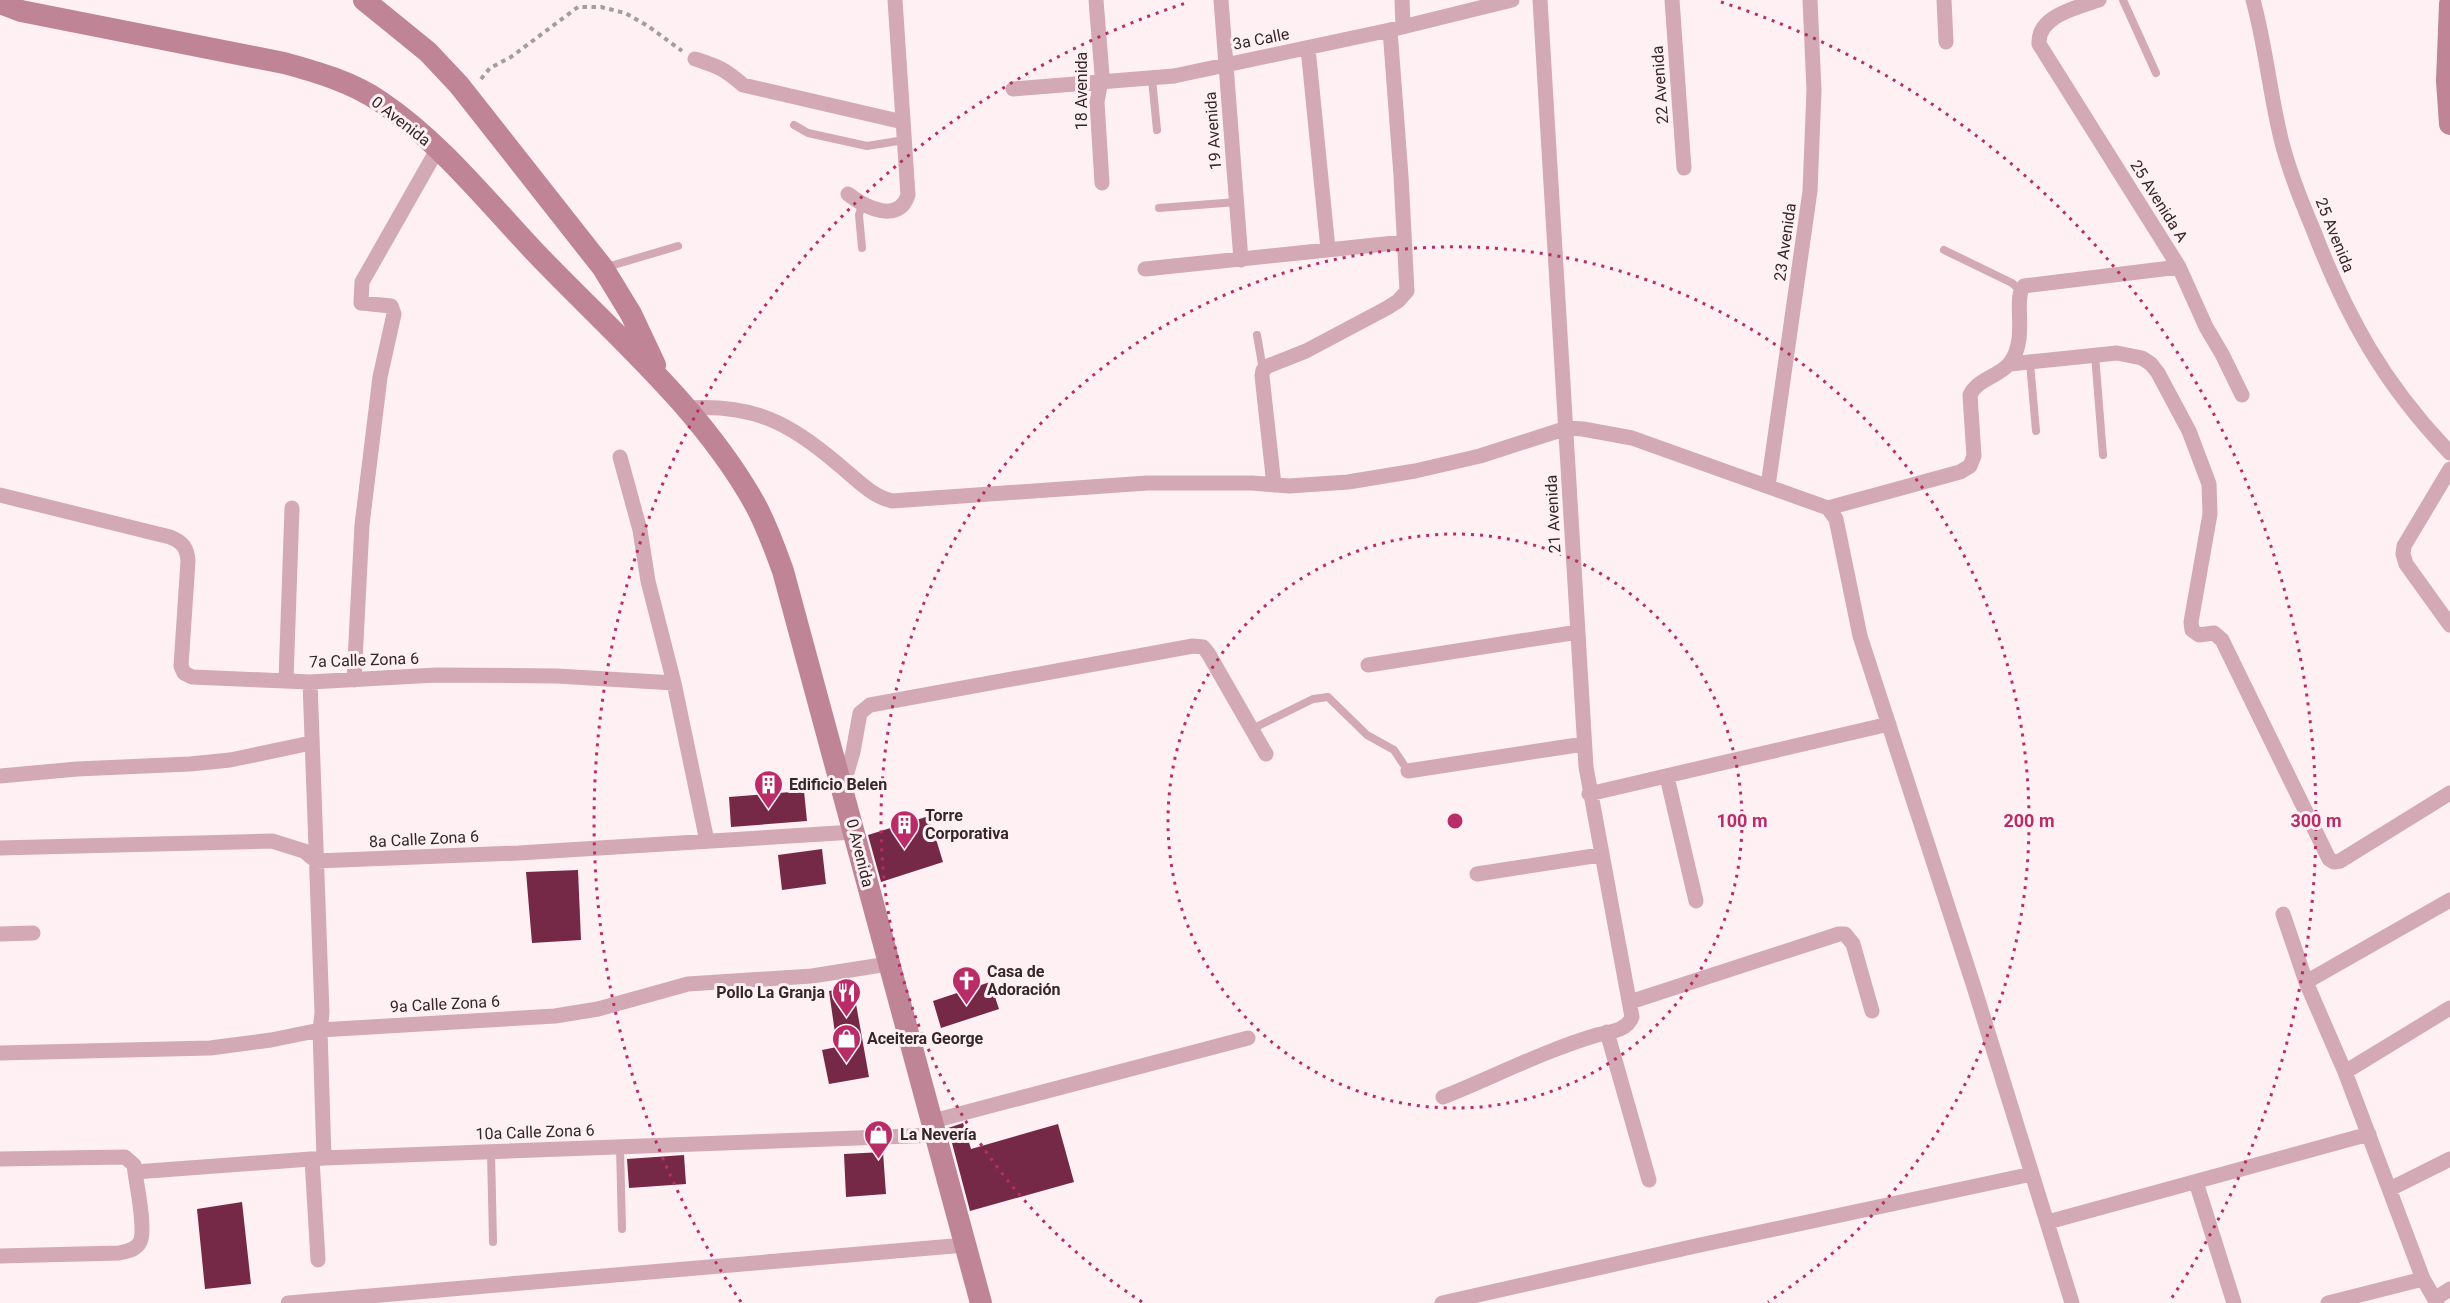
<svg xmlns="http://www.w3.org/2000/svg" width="2450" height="1303" viewBox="0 0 2450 1303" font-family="Roboto,sans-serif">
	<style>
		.building { fill: #752946 }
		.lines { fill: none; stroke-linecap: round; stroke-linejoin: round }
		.path { stroke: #a89a9e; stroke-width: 4; stroke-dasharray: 4.5 4.5; stroke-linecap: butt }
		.lane { stroke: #d2a9b4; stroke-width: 8 }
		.street { stroke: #d2a9b4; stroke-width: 15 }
		.secondary { stroke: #bf8495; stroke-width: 22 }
		.ring { fill: none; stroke: #b82d68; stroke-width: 3; stroke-dasharray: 3 6 }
		.labels { text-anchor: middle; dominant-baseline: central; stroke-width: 6; stroke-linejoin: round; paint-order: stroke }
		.street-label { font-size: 16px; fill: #35272b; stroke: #fff0f4 }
		.poi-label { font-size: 16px; font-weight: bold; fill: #35272b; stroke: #fff0f4; text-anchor: start }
		.centre { fill: #b82d68; stroke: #fff0f4; stroke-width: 3 }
		.ring-label { font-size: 18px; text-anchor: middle; font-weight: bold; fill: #b82d68; stroke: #fff0f4; stroke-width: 6; stroke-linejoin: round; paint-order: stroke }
	</style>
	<rect width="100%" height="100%" fill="#fff0f4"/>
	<!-- building -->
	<path class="building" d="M804 791 807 821 731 827 729 797Z
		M929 816 943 862 881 882 868 835Z
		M822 849 826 884 782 890 778 855Z
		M578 870 581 940 532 943 526 872Z
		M990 982 999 1009 941 1028 933 1001Z
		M853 987 869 1077 829 1084 822 1050 837 1047 829 991Z
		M963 1123 971 1149 1058 1124 1074 1182 970 1211 948 1128Z
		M883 1152 886 1194 846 1197 844 1154Z
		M684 1155 686 1184 629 1188 627 1159Z
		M242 1202 251 1284 205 1289 197 1209Z"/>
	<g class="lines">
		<!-- path -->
		<path class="path" d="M481 79 490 68 511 57 578 7H601L625 13 648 26 682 51"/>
		<!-- lane -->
		<path class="lane" d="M2123 0 2156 73
			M1152 79 1157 130
			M794 125 808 133 867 146 904 140
			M1159 208 1237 202
			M862 248 859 215 861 208 866 206
			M1944 250 2012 283 2020 290
			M607 267 678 246
			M1257 335 1263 370
			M2095 355 2103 455
			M2030 363 2036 431
			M1252 729 1313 699 1328 697 1367 735 1394 750 1408 771
			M620 1147 622 1229
			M491 1152 493 1242"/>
		<!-- street -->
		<path class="street" d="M1096 0 1102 75 1097 102 1102 183
			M1221 0 1241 260
			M1402 0 1403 27
			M1672 0 1684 168
			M1944 0 1946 42
			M2099 0C2078 7 2037 16 2039 44L2179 267 2206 327 2222 354 2242 395
			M2253 0C2266 47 2270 96 2282 143 2290 173 2301 201 2313 229 2347 318 2384 384 2450 453
			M1308 48 1328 249
			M695 59C719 67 723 68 743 85L903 122
			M1013 89 1174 76 1390 30 1512 0
			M848 194C866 208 899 224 908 195L895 0
			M1145 269 1404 242
			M2010 364 2117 353 2142 358 2151 364 2158 373 2189 431 2209 484 2210 514 2191 622 2192 630 2199 635 2214 633 2222 640 2329 859 2334 862 2340 861 2450 793
			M687 408C753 404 789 422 839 465 855 478 871 496 892 501L1147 483H1252L1289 486 1348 482 1415 471 1480 456 1567 428 1583 429 1632 438 1828 508 1960 472 1970 466 1974 456 1970 395C1977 379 2000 376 2010 363 2029 338 2012 298 2024 286L2179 267
			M620 457 640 530 648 581 674 683 707 841
			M2450 469 2404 546 2403 554 2406 564 2450 625
			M1274 485 1262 376 1263 370 1268 366 1306 351 1387 308 1398 301 1407 291 1401 176 1390 30
			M1768 486 1810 191 1814 90 1810 0
			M0 495 170 537C183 542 187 548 188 561L181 666 184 673 192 677 310 682 436 675 557 676 674 683
			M1828 508 1836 519 1860 636 1974 987 2072 1303
			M1368 665 1578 632
			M286 680 292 508
			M354 680 362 525 380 377 394 314 391 306 361 303 362 282 437 150
			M310 682 322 1013 320 1030 324 1158
			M1408 771 1584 744
			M0 776 77 769 190 764 230 760 311 743
			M1667 777 1696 901
			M843 786 853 752 860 713 870 705 1193 646 1203 647 1208 653 1266 754
			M1589 794 1889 724
			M0 848 272 841 304 851 316 861 519 853 854 832
			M1477 874 1600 855
			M2283 914 2306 982 2345 1072 2423 1279 2437 1303
			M0 934 33 933
			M2306 982 2450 900
			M1630 1002 1839 934H1845L1853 944 1872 1011
			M1607 1032 1649 1180
			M0 1053 210 1048 271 1040 320 1030 555 1016 598 1009 688 984 812 976 888 964
			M2345 1072 2450 1008
			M1443 1097C1493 1077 1546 1050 1597 1035 1609 1032 1627 1031 1632 1017L1586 767 1540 0
			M933 1121 1248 1038
			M0 1159 125 1157 134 1165 135 1172C137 1187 146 1230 140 1242 136 1250 127 1251 119 1253L0 1256
			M312 1159 318 1260
			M135 1172 324 1158 937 1135
			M2196 1182 2234 1303
			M2390 1189 2450 1159
			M2048 1222 2369 1134
			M2436 1298 2450 1289
			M288 1303 965 1245
			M1442 1303 1700 1245 2032 1174
			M2328 1303 2423 1279"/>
		<!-- secondary -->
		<path class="secondary" d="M364 0 428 52 459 85 603 268 631 314 655 365
			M0 3 21 11 284 63C317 72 352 82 381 102 439 141 486 200 534 251 611 332 700 406 755 504 767 526 775 549 783 571L981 1303
			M2450 4 2447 81 2450 124"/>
	</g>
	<!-- distance rings -->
	<g class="ring">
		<circle cx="1455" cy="821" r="287"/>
		<path d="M1142 1302A574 574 0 1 1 1768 1302"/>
		<path d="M741 1302A861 861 0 0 1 1189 2M1721 2A861 861 0 0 1 2169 1302"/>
	</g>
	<!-- icons -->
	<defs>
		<symbol id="building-pin" viewBox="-11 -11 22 30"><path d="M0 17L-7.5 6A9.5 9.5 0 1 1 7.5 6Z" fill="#b82d68" stroke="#fff0f4"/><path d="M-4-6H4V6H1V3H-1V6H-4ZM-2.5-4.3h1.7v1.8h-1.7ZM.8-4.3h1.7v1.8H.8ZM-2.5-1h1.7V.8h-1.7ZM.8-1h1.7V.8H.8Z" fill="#fff"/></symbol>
		<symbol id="church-pin" viewBox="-11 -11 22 30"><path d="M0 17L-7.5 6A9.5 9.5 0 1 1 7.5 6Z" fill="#b82d68" stroke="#fff0f4"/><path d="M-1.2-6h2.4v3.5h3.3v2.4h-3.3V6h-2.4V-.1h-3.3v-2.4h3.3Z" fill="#fff"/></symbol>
		<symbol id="restaurant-pin" viewBox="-11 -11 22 30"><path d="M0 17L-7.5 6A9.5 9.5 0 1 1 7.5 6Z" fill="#b82d68" stroke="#fff0f4"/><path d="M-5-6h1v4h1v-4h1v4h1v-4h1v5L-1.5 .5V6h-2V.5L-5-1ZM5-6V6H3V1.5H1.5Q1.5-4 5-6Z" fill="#fff"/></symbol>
		<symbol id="shop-pin" viewBox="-11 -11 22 30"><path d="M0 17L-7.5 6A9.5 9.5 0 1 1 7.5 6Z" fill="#b82d68" stroke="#fff0f4"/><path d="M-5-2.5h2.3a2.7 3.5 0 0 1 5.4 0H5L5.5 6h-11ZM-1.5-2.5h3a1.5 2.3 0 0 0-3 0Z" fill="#fff"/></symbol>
	</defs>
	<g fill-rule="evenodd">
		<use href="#building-pin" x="752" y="768" width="33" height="45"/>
		<use href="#building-pin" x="888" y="808" width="33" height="45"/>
		<use href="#church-pin" x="950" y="964" width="33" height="45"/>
		<use href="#restaurant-pin" x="830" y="976" width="33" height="45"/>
		<use href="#shop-pin" x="830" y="1022" width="33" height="45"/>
		<use href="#shop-pin" x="862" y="1118" width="33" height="45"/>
	</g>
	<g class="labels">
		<!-- street labels -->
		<g class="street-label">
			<text transform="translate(1261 39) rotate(-11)">3a Calle</text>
			<text transform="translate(1660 85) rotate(-94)">22 Avenida</text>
			<text transform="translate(1081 91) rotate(-90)">18 Avenida</text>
			<text transform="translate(401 121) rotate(38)">0 Avenida</text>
			<text transform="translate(1213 131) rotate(-94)">19 Avenida</text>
			<text transform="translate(2159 201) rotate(58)">25 Avenida A</text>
			<text transform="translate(2335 235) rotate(68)">25 Avenida</text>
			<text transform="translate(1785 242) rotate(-82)">23 Avenida</text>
			<text transform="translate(1553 514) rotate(-93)">21 Avenida</text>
			<text transform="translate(364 660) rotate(-2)">7a Calle Zona 6</text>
			<text transform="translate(424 839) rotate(-3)">8a Calle Zona 6</text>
			<text transform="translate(860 853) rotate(76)">0 Avenida</text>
			<text transform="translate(445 1004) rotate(-3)">9a Calle Zona 6</text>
			<text transform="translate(535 1132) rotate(-2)">10a Calle Zona 6</text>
		</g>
		<!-- poi labels -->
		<g class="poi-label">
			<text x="789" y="784">Edificio Belen</text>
			<text x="925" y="815">Torre<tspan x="925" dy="18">Corporativa</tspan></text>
			<text x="987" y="971">Casa de<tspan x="987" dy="18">Adoración</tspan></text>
			<text x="825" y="992" text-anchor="end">Pollo La Granja</text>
			<text x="867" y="1038">Aceitera George</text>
			<text x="900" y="1134">La Nevería</text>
		</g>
	</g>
	<circle cx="1455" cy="821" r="9" class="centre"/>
	<g class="ring-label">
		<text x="1742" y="827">100 m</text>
		<text x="2029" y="827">200 m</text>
		<text x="2316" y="827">300 m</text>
	</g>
</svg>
